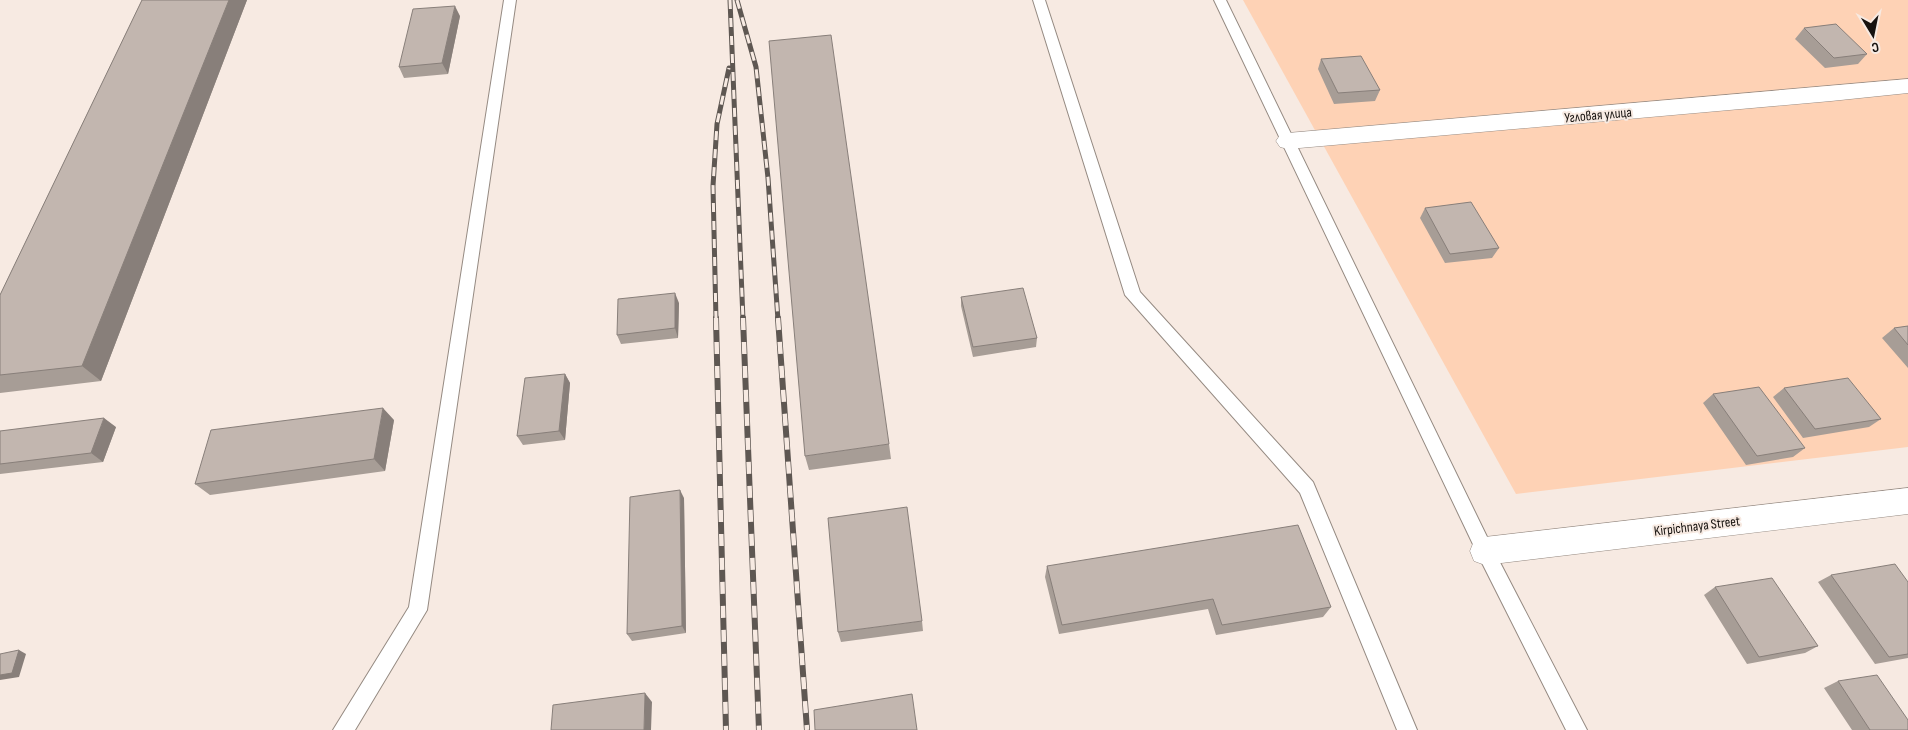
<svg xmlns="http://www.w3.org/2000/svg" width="1908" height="730" viewBox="0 0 1908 730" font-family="'Sofia Sans Condensed',sans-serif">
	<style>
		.green { fill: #fed2b5 }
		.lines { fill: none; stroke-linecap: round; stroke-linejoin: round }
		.lane-casing { stroke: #958a82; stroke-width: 2 }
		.street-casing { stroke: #958a82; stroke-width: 1 }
		.lane { fill: #fff; fill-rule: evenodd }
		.street { fill: #fff; fill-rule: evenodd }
		.rail-far1-casing { stroke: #5e5752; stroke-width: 5 }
		.rail-casing { stroke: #5e5752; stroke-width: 6 }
		.rail-far1 { stroke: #f7eae2; stroke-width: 3; stroke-dasharray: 9; stroke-linecap: butt }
		.rail { stroke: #f7eae2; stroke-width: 4.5; stroke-dasharray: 12; stroke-linecap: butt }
		.wall { fill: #a79d96 }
		.shaded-wall { fill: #887f7a }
		.building { fill: #c2b6af; stroke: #887f7a }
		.labels { text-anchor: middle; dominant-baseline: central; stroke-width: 4; stroke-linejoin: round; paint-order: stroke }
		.street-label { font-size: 14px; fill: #16120f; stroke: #f7eae2 }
	</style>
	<rect width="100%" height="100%" fill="#f7eae2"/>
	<!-- green -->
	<path class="green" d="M1243 0H1908V447L1516 494Z"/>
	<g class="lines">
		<defs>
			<path id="lane" d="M504 0H516L427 610 355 730H333L409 607Z
				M1033 0H1045L1140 292 1313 482 1417 730H1397L1300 493 1125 295Z
				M1214 0H1226L1491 545 1587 730H1566L1479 557Z"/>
			<path id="street" d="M1908 79V93L1831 101 1288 149 1280 147 1276 141 1280 135 1288 133Z
				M1908 488V514L1485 565 1474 561 1470 551 1474 541 1485 537Z"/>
		</defs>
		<!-- lane casing -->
		<use href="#lane" class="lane-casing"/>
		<!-- street casing -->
		<use href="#street" class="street-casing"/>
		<!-- lane -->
		<use href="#lane" class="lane"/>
		<!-- street -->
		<use href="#street" class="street"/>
		<defs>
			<path id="rail-far1" d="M730 0 743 320
				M737 0 756 67 768 178 778 320
				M716 320 713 186 717 124 729 68"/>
			<path id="rail" d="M716 318 726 730
				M743 318 759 730
				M778 318 807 730"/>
		</defs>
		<!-- rail-far1 casing -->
		<use href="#rail-far1" class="rail-far1-casing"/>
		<!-- rail casing -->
		<use href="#rail" class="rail-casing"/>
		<!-- rail-far1 -->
		<use href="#rail-far1" class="rail-far1"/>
		<!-- rail -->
		<use href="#rail" class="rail"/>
	</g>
	<!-- wall -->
	<path class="wall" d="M142 0H247L101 381 0 393V295Z
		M460 16 448 74 404 78 399 67Z
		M1804 28 1867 54 1858 64 1825 68 1795 39Z
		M1321 59 1380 90 1375 101 1334 104 1318 69Z
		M1425 208 1499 248 1492 258 1445 263 1420 218Z
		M961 297 1037 338 1036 347 973 357 961 306Z
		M679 303 678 338 621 344 617 335Z
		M1908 326V368L1882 338 1894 328Z
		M565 374 570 383 565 440 523 445 517 436Z
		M1784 388 1881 419 1869 427 1803 438 1773 397Z
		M1713 394 1805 448 1793 457 1746 465 1703 403Z
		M394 420 385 471 210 495 195 484Z
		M116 427 103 462 0 474V431Z
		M889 444 891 459 809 470 805 456Z
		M684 498 686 633 632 641 627 634Z
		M1047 566 1331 607 1323 617 1216 635 1208 609 1059 634 1045 577Z
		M1831 575 1908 582V658L1875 664 1818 582Z
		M1715 587 1818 646 1805 653 1747 664 1704 595Z
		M922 621 923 631 841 642 838 632Z
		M1838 681 1908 730H1852L1824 688Z"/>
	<!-- shaded-wall -->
	<path class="shaded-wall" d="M229 0H247L101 381 82 366Z
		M455 6 460 16 448 74 442 63Z
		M675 293 679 303 678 338 675 328Z
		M565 374 570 383 565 440 559 431Z
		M383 408 394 420 385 471 374 459Z
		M104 418 116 427 103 462 91 453Z
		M680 490 684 498 686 633 682 626Z
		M19 650 26 654 19 677 0 680V675Z
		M645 693 652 702 651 730H644Z"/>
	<!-- building -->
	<path class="building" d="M142 0H229L82 366 0 375V295Z
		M455 6 442 63 399 67 413 9Z
		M1836 24 1867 54 1834 58 1804 28Z
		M831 35 889 444 805 456 769 41Z
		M1361 56 1380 90 1338 93 1321 59Z
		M1471 202 1499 248 1450 254 1425 208Z
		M1023 288 1037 338 973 347 961 297Z
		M675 293V328L617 335 618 299Z
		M1908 326V345L1894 328Z
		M565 374 559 431 517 436 525 378Z
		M1848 378 1881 419 1815 429 1784 388Z
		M1759 387 1805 448 1757 456 1713 394Z
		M383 408 374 459 195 484 211 430Z
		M104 418 91 453 0 464V431Z
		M680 490 682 626 627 634 630 497Z
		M907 507 922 621 838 632 828 518Z
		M1298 525 1331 607 1222 625 1213 599 1062 625 1047 566Z
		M1895 564 1908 582V654L1889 657 1831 575Z
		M1772 578 1818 646 1759 657 1715 587Z
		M19 650 12 673 0 675V654Z
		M1877 675 1908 720V730H1870L1838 681Z
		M645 693 644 730H551L553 705Z
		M912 694 917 730H815L814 710Z"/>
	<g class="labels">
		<!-- street labels -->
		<g class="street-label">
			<text transform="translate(1598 115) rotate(-5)">Угловая улица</text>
			<text transform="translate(1697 526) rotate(-7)">Kirpichnaya Street</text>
		</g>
	</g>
	<!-- north arrow -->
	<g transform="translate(1873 35) rotate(170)" stroke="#f7eae2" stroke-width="4" paint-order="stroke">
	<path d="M0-4L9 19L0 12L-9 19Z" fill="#16120f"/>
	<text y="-8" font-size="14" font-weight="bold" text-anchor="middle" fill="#16120f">С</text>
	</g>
</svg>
